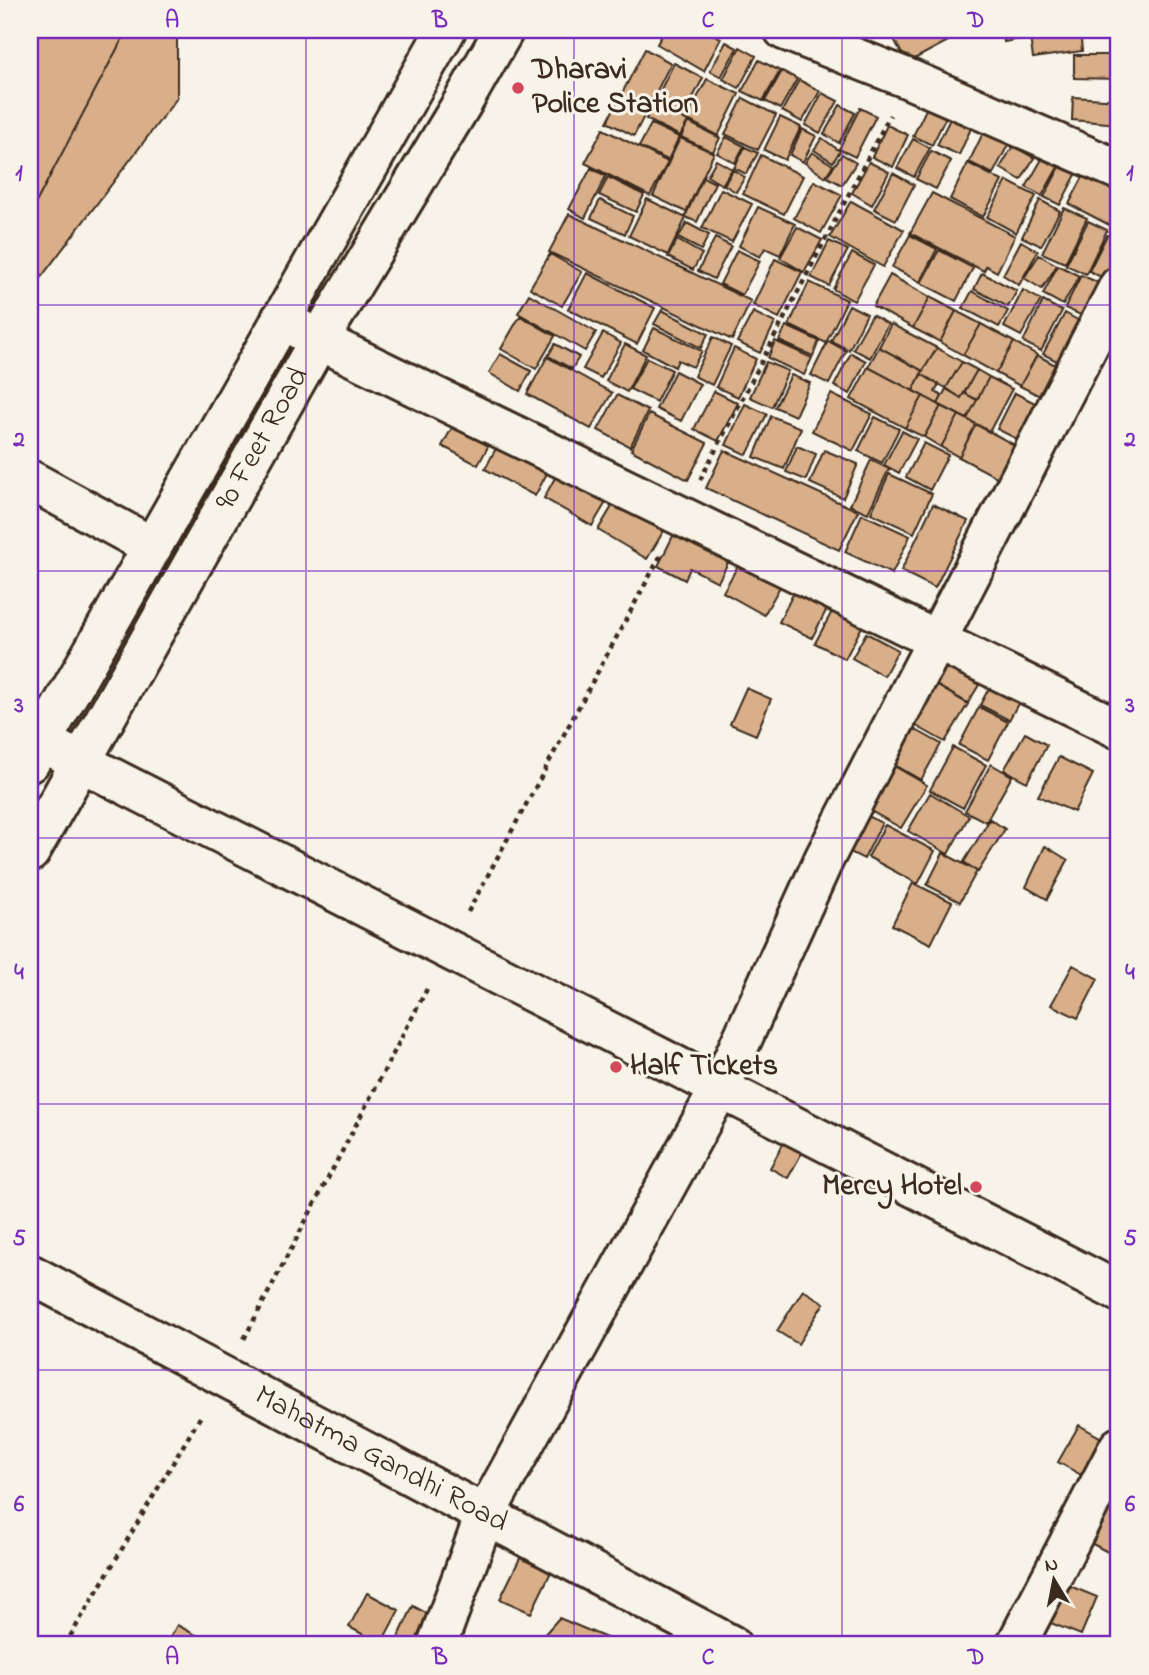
<svg xmlns="http://www.w3.org/2000/svg" width="1149" height="1675" viewBox="0 0 1149 1675" font-family="'Indie Flower',sans-serif">
	<style>
		.building { fill: #d8af89; stroke: #3b2a1e; stroke-width: 2 }
		.lines { fill: none; stroke-linecap: round; stroke-linejoin: round }
		.minor-casing { stroke: #3b2a1e; stroke-width: 44 }
		.major-casing { stroke: #3b2a1e; stroke-width: 44 }
		.path { stroke: #3b2a1e; stroke-width: 4.5; stroke-dasharray: 5 5; stroke-linecap: butt }
		.minor { stroke: #f7f3e8; stroke-width: 38 }
		.major { stroke: #f7f3e8; stroke-width: 38 }
		.grid { fill: none; stroke: #7b2cbf; stroke-width: 2; stroke-opacity: 0.55 }
		.poi-dot { fill: #d1495b; stroke: #f7f3e8; stroke-width: 2.5 }
		.labels { text-anchor: middle; dominant-baseline: central; stroke-width: 6; stroke-linejoin: round; paint-order: stroke }
		.poi-label { font-size: 30px; font-weight: bold; fill: #3b2a1e; stroke: #f7f3e8; text-anchor: start }
		.street-label { font-size: 30px; fill: #3b2a1e; stroke: #f7f3e8 }
		.neatline { fill: none; stroke: #7b2cbf; stroke-width: 2.5 }
		.grid-label { font-size: 23px; text-anchor: middle; font-weight: bold; fill: #7b2cbf }
	</style>
	<rect width="100%" height="100%" fill="#f7f3e8"/>
	<filter id="ink" filterUnits="userSpaceOnUse"><feTurbulence type="fractalNoise" baseFrequency=".0143" numOctaves="2"/><feDisplacementMap in="SourceGraphic" scale="14" xChannelSelector="R" yChannelSelector="G"/><feConvolveMatrix kernelMatrix="1 2 1 2 8 2 1 2 1" color-interpolation-filters="sRGB"/></filter>
	<g filter="url(#ink)">
		<!-- building -->
		<path class="building" d="M30 30H127L30 214Z
			M30 30H177V98L30 292Z
			M665 30H705L721 38 704 71 657 44Z
			M889 30H942L948 41 907 63Z
			M1002 30H1080L1082 51 1033 58 1030 37 1004 42Z
			M726 42 737 48 721 77 710 71Z
			M740 47 756 56 739 88 723 79Z
			M645 49 671 63 634 136 607 122Z
			M1074 55H1119V79L1074 78Z
			M759 60 780 71 763 101 742 91Z
			M674 63 703 78 683 117 654 103Z
			M782 71 797 79 780 109 765 101Z
			M707 79 739 94 718 136 686 119Z
			M799 80 820 91 802 122 782 111Z
			M822 93 838 101 820 133 805 125Z
			M1073 97 1119 100V124L1072 120Z
			M743 98 776 115 758 150 725 134Z
			M653 103 688 121 680 136 646 119Z
			M840 105 855 113 839 143 824 134Z
			M928 105 947 115 932 145 913 136Z
			M860 108 876 116 855 157 839 149Z
			M952 115 973 124 959 155 937 145Z
			M780 117 801 127 785 160 764 150Z
			M688 122 720 138 713 152 681 137Z
			M651 124 679 137 668 160 639 147Z
			M887 125 908 135 893 167 872 157Z
			M603 129 668 162 650 196 585 163Z
			M802 129 816 136 803 162 790 155Z
			M985 129 1010 141 993 174 969 162Z
			M726 137 744 146 735 163 717 153Z
			M680 138 714 153 686 212 653 196Z
			M822 138 840 151 833 162 814 150Z
			M913 139 930 148 914 177 897 168Z
			M1013 146 1034 158 1021 180 1000 168Z
			M745 147 758 153 746 174 734 168Z
			M931 151 951 161 936 189 916 179Z
			M812 152 833 165 825 177 805 163Z
			M842 154 856 163 842 185 827 177Z
			M761 155 803 176 784 214 743 194Z
			M1042 159 1058 167 1042 196 1026 187Z
			M1064 159 1080 167 1060 205 1044 197Z
			M716 160 732 169 722 185 707 176Z
			M869 162 889 172 872 205 852 193Z
			M968 163 1002 181 983 217 950 199Z
			M591 168 606 176 585 218 569 209Z
			M733 170 745 177 736 192 724 185Z
			M1086 171 1119 188V230L1069 204Z
			M893 173 914 185 896 220 874 209Z
			M608 177 644 195 636 212 599 195Z
			M703 177 715 183 697 222 685 217Z
			M814 181 842 195 821 233 794 218Z
			M1007 181 1036 196 1016 233 987 217Z
			M721 189 752 204 732 242 702 228Z
			M932 193 1015 236 997 272 986 266 984 271 910 233Z
			M647 199 686 218 668 255 629 236Z
			M600 200 633 216 625 234 591 218Z
			M1040 200 1060 211 1041 246 1022 237Z
			M851 201 904 230 883 267 830 237Z
			M758 207 795 224 780 255 765 248 760 257 739 246Z
			M1064 208 1087 218 1065 263 1042 253Z
			M569 214 751 301 732 340 549 252Z
			M1088 221 1107 230 1086 274 1066 265Z
			M687 223 709 235 701 250 678 238Z
			M797 227 822 240 804 272 780 258Z
			M910 235 937 249 920 282 892 267Z
			M1107 235 1119 241V260L1109 281 1089 271Z
			M715 238 731 246 714 279 698 271Z
			M677 240 702 254 693 270 668 257Z
			M829 241 848 250 829 286 811 277Z
			M1021 241 1038 251 1019 285 1003 275Z
			M737 250 760 261 742 295 720 284Z
			M939 250 973 268 956 301 921 283Z
			M852 253 874 265 854 301 833 289Z
			M550 254 582 272 562 306 530 288Z
			M1039 255 1057 265 1042 289 1024 278Z
			M775 259 802 272 779 318 753 305Z
			M1058 265 1079 276 1063 305 1043 294Z
			M587 273 655 308 637 344 568 309Z
			M982 273 1017 291 1008 307 974 289Z
			M890 275 930 297 913 328 873 306Z
			M1081 275 1108 287 1092 320 1065 308Z
			M809 282 847 300 826 343 789 325Z
			M1023 290 1041 300 1021 336 1004 327Z
			M972 291 1008 311 999 327 963 308Z
			M529 294 596 332 585 351 518 313Z
			M930 297 956 311 940 342 913 328Z
			M1043 301 1062 311 1041 351 1023 342Z
			M849 305 867 314 849 350 831 341Z
			M662 310 708 334 701 348 654 324Z
			M956 311 981 324 963 355 940 342Z
			M753 312 775 323 760 353 737 342Z
			M1065 313 1092 328 1071 368 1043 354Z
			M872 315 888 324 870 358 853 349Z
			M520 316 555 336 536 369 501 349Z
			M891 324 937 348 923 371 879 347Z
			M981 324 1014 342 996 373 963 355Z
			M786 326 819 341 813 356 779 341Z
			M654 328 702 351 693 367 678 360 675 367 643 350Z
			M603 333 621 343 601 378 583 369Z
			M713 337 731 346 712 385 694 376Z
			M775 341 812 358 804 375 768 358Z
			M828 341 846 351 829 384 811 375Z
			M1014 342 1037 355 1020 386 996 373Z
			M555 344 579 357 572 369 548 356Z
			M625 344 646 355 627 392 606 381Z
			M879 347 923 371 913 391 868 367Z
			M734 348 756 359 738 397 716 387Z
			M937 348 962 362 946 388 921 374Z
			M851 353 866 361 850 394 834 386Z
			M500 354 531 371 520 391 489 373Z
			M1037 355 1059 367 1042 397 1020 386Z
			M547 357 612 393 591 429 527 394Z
			M647 358 672 370 656 402 630 389Z
			M766 362 788 371 772 407 750 397Z
			M962 362 977 370 961 398 946 388Z
			M868 367 923 396 905 428 851 399Z
			M977 370 989 377 977 400 964 393Z
			M675 371 700 384 681 421 656 409Z
			M921 374 939 385 935 392 942 396 938 404 913 391Z
			M791 375 810 383 795 416 775 407Z
			M989 377 1012 389 989 432 967 419Z
			M946 389 961 398 964 393 977 400 967 419 938 404Z
			M714 391 738 403 718 441 694 429Z
			M1015 393 1043 407 1025 443 997 429Z
			M831 394 872 414 853 451 812 431Z
			M617 395 648 411 630 447 598 430Z
			M923 396 941 406 924 437 905 428Z
			M745 404 767 414 747 455 726 445Z
			M941 406 959 415 941 447 924 437Z
			M649 414 707 443 688 480 631 450Z
			M459 415 495 434 478 465 442 446Z
			M959 415 976 424 959 457 941 447Z
			M771 416 801 428 784 469 754 457Z
			M875 417 899 429 882 463 858 451Z
			M976 424 1018 447 1000 479 959 457Z
			M902 431 917 439 899 473 884 465Z
			M503 435 553 462 535 496 485 469Z
			M924 443 948 455 930 490 906 477Z
			M797 446 816 454 806 480 786 472Z
			M724 450 858 511 839 550 706 488Z
			M824 450 858 464 843 498 810 483Z
			M871 460 889 469 868 513 850 505Z
			M563 463 612 492 592 526 544 498Z
			M889 474 932 494 914 533 871 513Z
			M620 493 669 522 647 559 598 530Z
			M933 504 968 521 935 588 901 571Z
			M862 514 910 536 892 574 845 552Z
			M679 524 734 551 718 582 690 568 685 580 658 566Z
			M744 555 785 578 764 615 723 592Z
			M798 584 831 601 812 638 779 622Z
			M835 606 865 621 845 659 815 643Z
			M866 633 898 650 884 676 852 658Z
			M948 654 985 675 968 703 931 682Z
			M998 671 1028 686 1009 720 980 705Z
			M934 684 968 704 945 742 911 723Z
			M746 688 771 699 756 735 730 724Z
			M979 707 1008 722 988 760 959 745Z
			M914 729 941 744 921 780 895 765Z
			M1025 733 1047 745 1027 782 1004 770Z
			M953 747 986 765 963 808 930 790Z
			M1059 757 1093 774 1074 812 1038 796Z
			M887 762 927 785 901 828 862 806Z
			M991 764 1012 776 986 822 965 811Z
			M930 793 969 816 948 854 908 831Z
			M858 811 882 823 864 859 840 847Z
			M990 819 1005 829 978 872 964 862Z
			M885 825 935 851 918 884 868 857Z
			M1045 846 1068 860 1047 899 1026 887Z
			M943 853 977 871 960 902 927 885Z
			M913 883 952 902 931 944 892 925Z
			M1073 965 1098 979 1078 1018 1051 1005Z
			M791 1129 809 1140 788 1178 770 1168Z
			M803 1290 824 1303 798 1344 777 1331Z
			M1079 1425 1103 1439 1083 1476 1058 1462Z
			M1104 1508 1119 1516V1558L1087 1541Z
			M520 1558 551 1572 531 1613 500 1599Z
			M1060 1582 1097 1597 1081 1635 1043 1620Z
			M367 1593 399 1610 381 1644 349 1627Z
			M413 1606 441 1621 430 1645H395Z
			M559 1618 623 1645H535Z
			M177 1625 213 1644V1645H166Z"/>
		<g class="lines">
			<defs>
				<g id="minor">
					<path d="M784 30 909 79 1119 170"/>
					<path d="M281 319 319 340 1119 729"/>
					<path d="M30 480 151 546"/>
					<path d="M40 741 1119 1292"/>
					<path id="s1" d="M30 1274 731 1645"/>
					<path d="M437 1645 485 1515 720 1088 824 859 1119 286"/>
					<path d="M1016 1645 1119 1447"/>
				</g>
				<g id="major">
					<path d="M30 762 446 30"/>
					<path id="s2" d="M30 852 319 340 463 102 504 30"/>
				</g>
			</defs>
			<!-- minor casing -->
			<use href="#minor" class="minor-casing"/>
			<!-- major casing -->
			<use href="#major" class="major-casing"/>
			<!-- path -->
			<path class="path" d="M700 480 890 115
				M468 912 662 553
				M244 1339 428 987
				M65 1645 202 1414"/>
			<!-- minor -->
			<use href="#minor" class="minor"/>
			<!-- major -->
			<use href="#major" class="major"/>
		</g>
	</g>
	<!-- grid -->
	<path class="grid" d="M306 30V1645M574 30V1645M842 30V1645M30 305H1119M30 571H1119M30 838H1119M30 1104H1119M30 1370H1119"/>
	<!-- markers -->
	<g class="poi-dot">
		<circle cx="518" cy="88" r="7"/>
		<circle cx="616" cy="1067" r="7"/>
		<circle cx="976" cy="1187" r="7"/>
	</g>
	<g class="labels">
		<!-- poi labels -->
		<g class="poi-label">
			<text x="532" y="71">Dharavi<tspan x="532" dy="34">Police Station</tspan></text>
			<text x="630" y="1067">Half Tickets</text>
			<text x="962" y="1187" text-anchor="end">Mercy Hotel</text>
		</g>
		<!-- street labels -->
		<g class="street-label">
			<text stroke="none"><textPath href="#s2" startOffset="474">90 Feet Road</textPath></text>
			<text stroke="none"><textPath href="#s1" startOffset="397">Mahatma Gandhi Road</textPath></text>
		</g>
	</g>
	<!-- margin -->
	<rect width="1149" height="1675" fill="none" stroke="#f7f3e8" stroke-width="77"/>
	<!-- north arrow -->
	<g transform="translate(1054 1580) rotate(350)" stroke="#f7f3e8" stroke-width="5" paint-order="stroke">
	<path d="M0-5L12 26L0 18L-12 26Z" fill="#3b2a1e"/>
	<text y="-10" font-size="19" font-weight="bold" text-anchor="middle" fill="#3b2a1e">N</text>
	</g>
	<rect x="38" y="38" width="1072" height="1598" class="neatline"/>
	<g class="grid-label">
		<text x="172" y="27">A</text>
		<text x="440" y="27">B</text>
		<text x="708" y="27">C</text>
		<text x="976" y="27">D</text>
		<text x="19" y="180">1</text>
		<text x="1130" y="180">1</text>
		<text x="19" y="446">2</text>
		<text x="1130" y="446">2</text>
		<text x="19" y="712">3</text>
		<text x="1130" y="712">3</text>
		<text x="19" y="979">4</text>
		<text x="1130" y="979">4</text>
		<text x="19" y="1245">5</text>
		<text x="1130" y="1245">5</text>
		<text x="19" y="1511">6</text>
		<text x="1130" y="1511">6</text>
		<text x="172" y="1664">A</text>
		<text x="440" y="1664">B</text>
		<text x="708" y="1664">C</text>
		<text x="976" y="1664">D</text>
	</g>
</svg>
